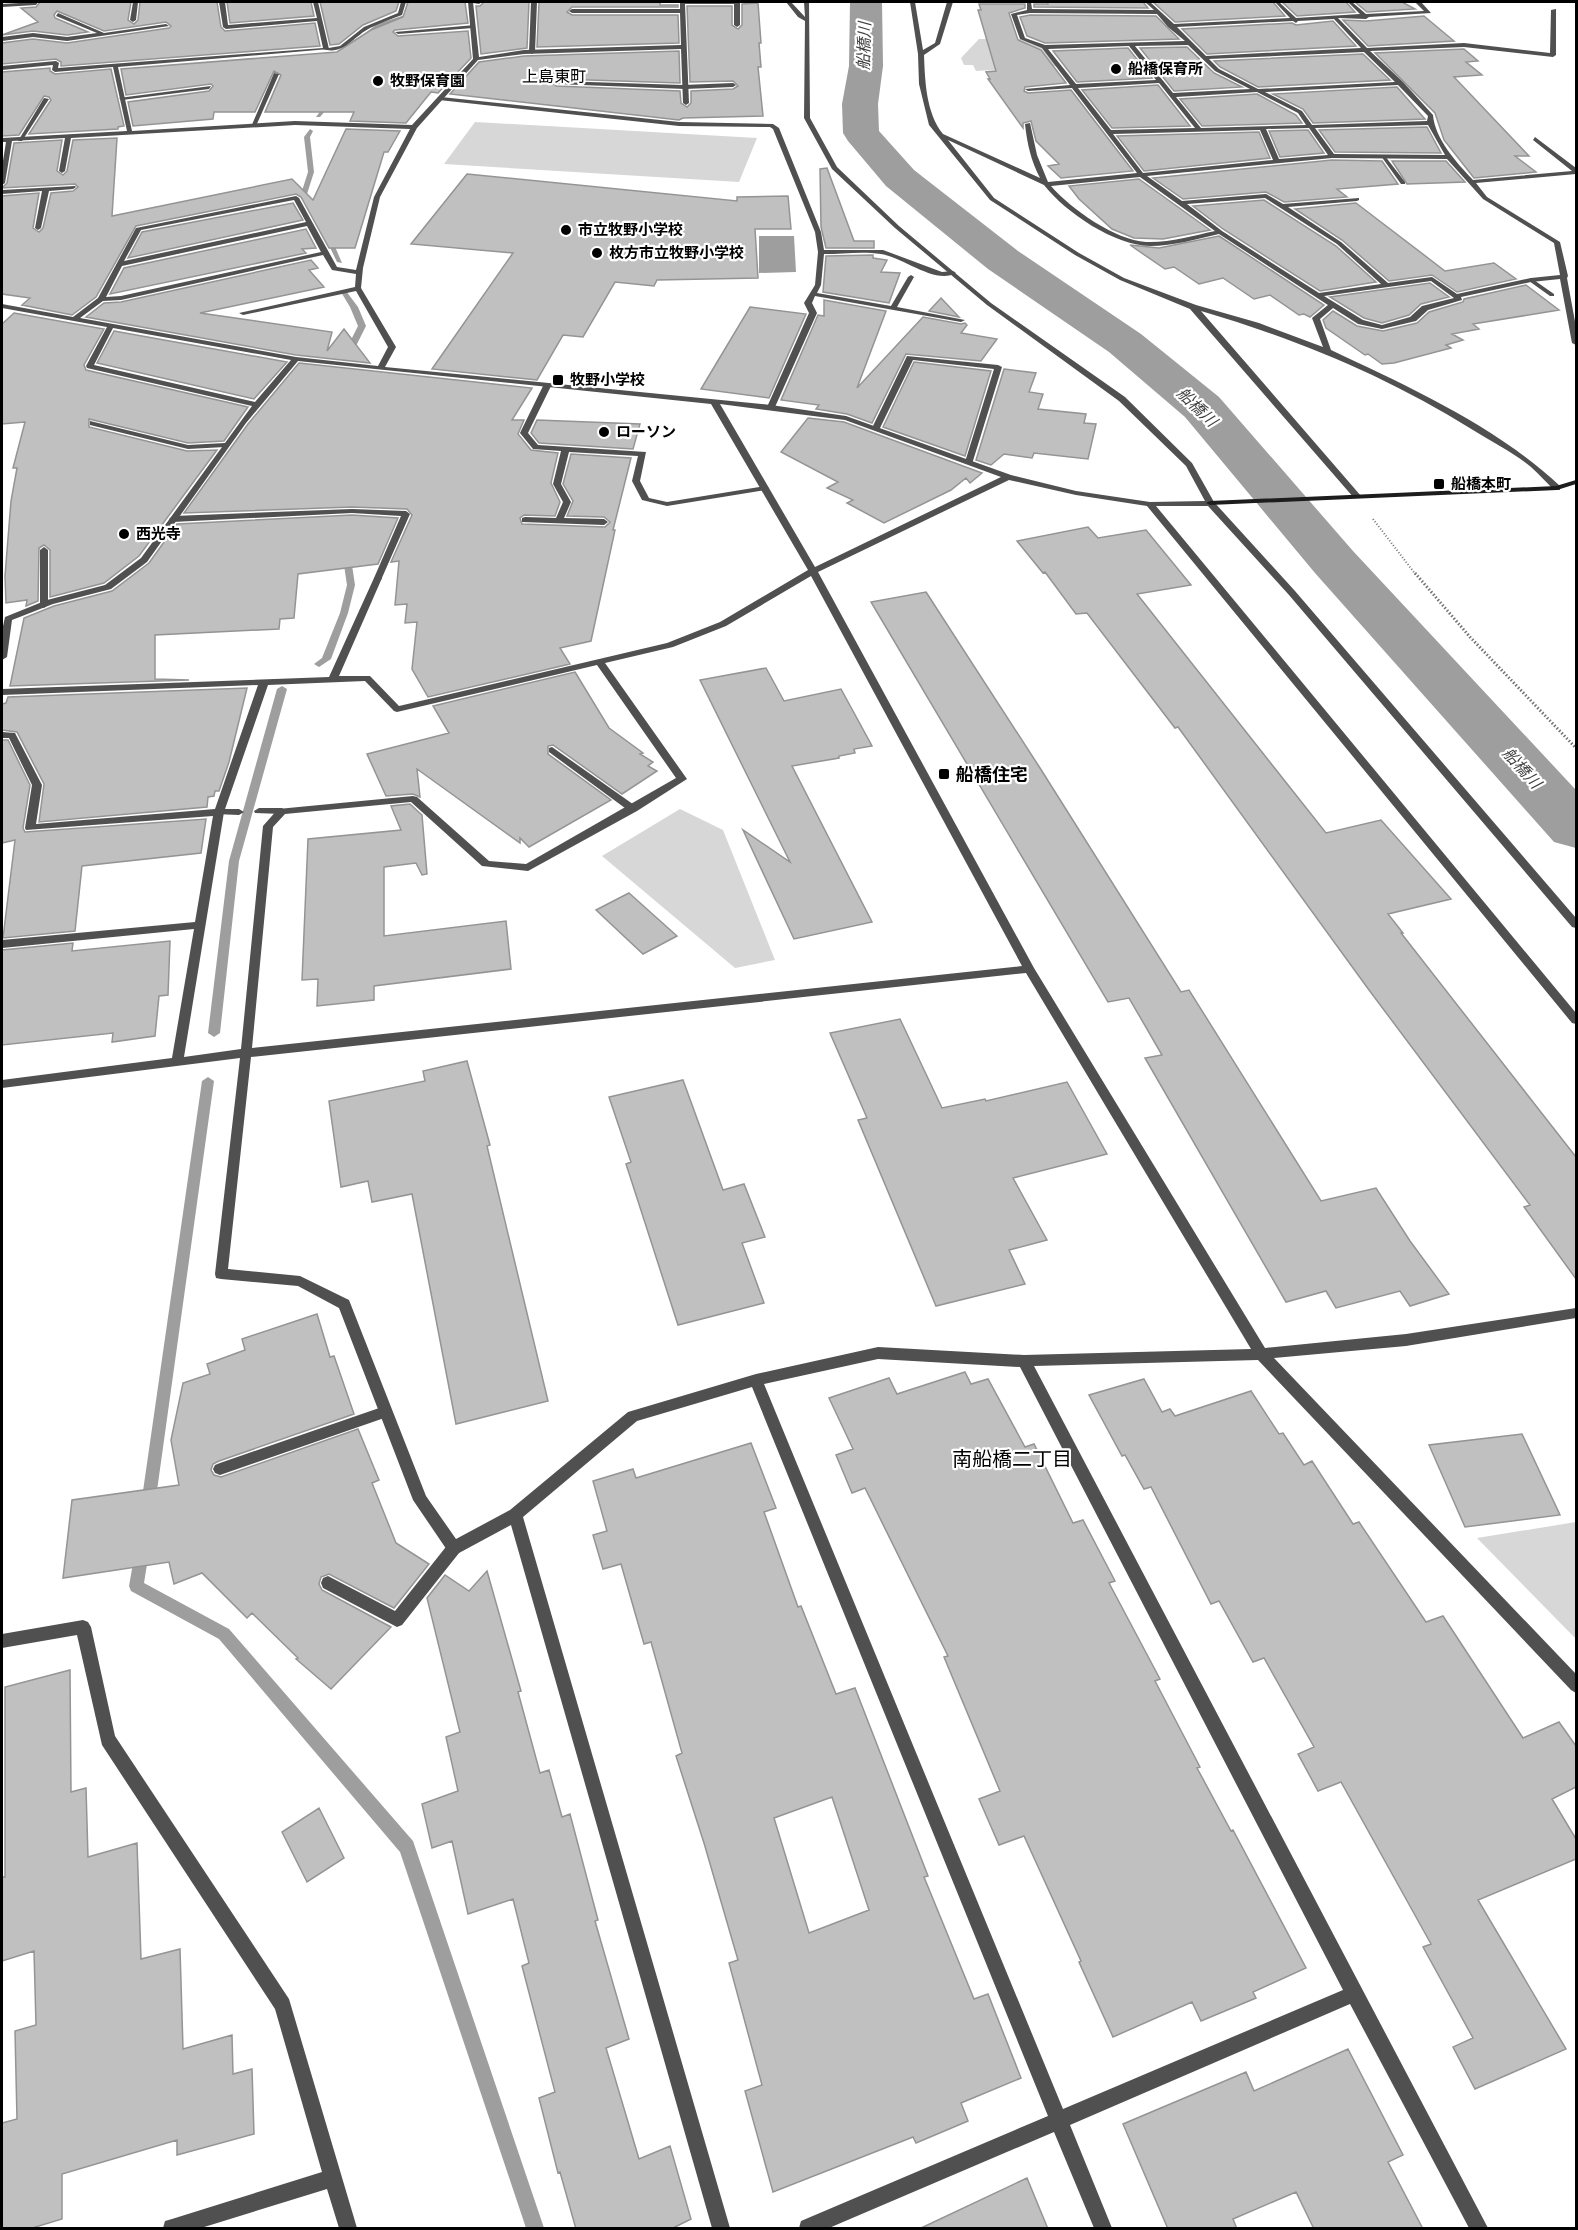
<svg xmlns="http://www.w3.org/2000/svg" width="1578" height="2230" viewBox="0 0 1578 2230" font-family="'Work Sans','Noto Sans JP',sans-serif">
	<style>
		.green { fill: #d7d7d7 }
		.water { fill: #9e9e9e }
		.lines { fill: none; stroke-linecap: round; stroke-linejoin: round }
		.stream { fill: #9e9e9e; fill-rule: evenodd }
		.river { fill: #9e9e9e; fill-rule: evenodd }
		.building { fill: #c0c0c0; stroke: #949494; stroke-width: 1.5; fill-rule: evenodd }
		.path-far1 { stroke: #727272; stroke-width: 2; stroke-dasharray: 1 2; stroke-linecap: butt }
		.path { stroke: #727272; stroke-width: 3; stroke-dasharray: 1.5 2; stroke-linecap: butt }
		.lane { fill: #505050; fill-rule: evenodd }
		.street { fill: #505050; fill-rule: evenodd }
		.secondary { fill: #1d1d1d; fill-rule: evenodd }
		.poi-dot { fill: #000; stroke: #fff; stroke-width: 2 }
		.labels { text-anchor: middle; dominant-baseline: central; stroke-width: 4.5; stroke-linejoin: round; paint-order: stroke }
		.far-poi-label { font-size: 15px; font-weight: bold; fill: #000; stroke: #fff; text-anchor: start }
		.far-water-label { font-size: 16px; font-style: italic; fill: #3f3f3f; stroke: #fff }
		.far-neighbourhood-label { font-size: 16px; fill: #000; stroke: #fff }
		.poi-label { font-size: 18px; font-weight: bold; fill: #000; stroke: #fff; text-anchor: start }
		.neighbourhood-label { font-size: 20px; fill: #000; stroke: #fff }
	</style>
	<rect width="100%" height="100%" fill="#fff"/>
	<!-- green -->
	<path class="green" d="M979 39H1023L1044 47 1059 66 976 71 973 65H964L961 58Z
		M475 122 757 138 739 182 444 164Z
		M680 809 723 830 775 960 735 968 602 856Z
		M1576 1522V1639L1477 1538Z"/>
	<!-- water -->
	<path class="water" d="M759 236H794L796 272 759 273Z"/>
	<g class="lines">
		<!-- stream -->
		<path class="stream" d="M407 2H413L409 17 381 26 363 40H359V38L377 24 405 15Z
			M330 98 335 99 320 117H316Z
			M310 129 313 131 310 137 314 172 307 194 314 207 311 209 308 207 301 194 308 172 304 137Z
			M327 233 330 235 342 263 337 262 324 235Z
			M344 290 346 291 358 307 366 326 352 354 348 356 344 354 358 326 350 307 341 292Z
			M346 549 350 552 355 585 348 613 331 659 319 667 314 664 322 658 340 613 347 585 342 552Z
			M282 686 287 689 239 861 220 1033 214 1037 208 1033 229 861 277 689Z
			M208 1077 214 1081 155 1505 153 1510 148 1511 143 1510 141 1505 202 1081Z
			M142 1545 147 1547 149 1552 144 1583 229 1629 413 1841 544 2228H526L400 1852 219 1639 131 1591 129 1586 135 1552 137 1547Z"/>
		<!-- river -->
		<path class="river" d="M850 2H882L883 66 878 104 879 131 914 170 1018 251 1141 334 1219 397 1353 551 1576 790V848L1554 842 1315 573 1185 417 1109 352 988 269 886 186 848 141 843 133 842 104 849 66Z"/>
	</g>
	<!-- building -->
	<path class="building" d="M40 2H131L128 20 134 24 138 20 140 2H217L221 27 225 31 315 23 320 46 61 66V62L56 59 2 64V43L33 39 67 43 169 28 171 26 166 22 104 31 57 11 54 15 55 18 88 32 67 35 33 31 2 35 38 22 21 8 36 7Z
		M227 2H311L314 16 230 23Z
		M320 2H399L396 11 363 25 339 44 330 45Z
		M408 2H465L468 23 395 30 393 32 398 36 468 31 471 58 438 93 431 92 406 123 350 121 354 112H265L281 75 274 71 255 112H214L213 119 133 126 128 102 209 91 213 86 211 84 126 95 121 69 337 52 371 30 403 17Z
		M484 2H529L527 48 481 54 476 6H480Z
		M539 2H660V5H678V7H572L567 12 572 15H678L679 43 537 47Z
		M1047 2H1143L1148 8 1034 7V4H1048Z
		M1153 2H1273L1285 16 1175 22Z
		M1282 2H1346L1355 12 1297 16Z
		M1355 2H1402L1415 9 1367 12Z
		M758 3 761 43H759L761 67H758L763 116 683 118 679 120 450 94 479 62 524 56 679 51 680 83 558 79 554 84 556 86 680 91 681 103 687 107 691 103V91L733 89 738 86 733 81 690 82 687 6H732V25L738 29 742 25V4Z
		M979 4H1025V8L1009 13 1018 40 1041 50 1066 83 1025 87 1024 91 1028 93 1071 90 1133 171 1061 178 1048 166 1059 164 1036 141 1031 121 1023 123V128L988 79H990L986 72 996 71 978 10H981Z
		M1030 15 1156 16 1179 39 1045 43 1027 36 1020 17Z
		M1424 16 1454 41 1368 46 1343 20 1366 21Z
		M1333 21 1356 46 1207 54 1182 29 1292 23 1296 25Z
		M1187 47 1214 73 1242 87 1174 91 1140 48Z
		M1128 48 1152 78 1077 82 1053 51Z
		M1464 49 1478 61 1466 62 1482 75 1454 77 1529 156H1515L1536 172 1474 178 1444 140 1435 113 1375 53Z
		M1363 54 1390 80 1258 87 1220 67 1214 61Z
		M50 68V71L55 74 111 69 124 126 118 127V129L29 134 51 100 49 97 44 96 19 135 2 136V72Z
		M1158 85 1190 126 1112 128 1082 90Z
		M1397 87 1425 119 1313 123 1303 109 1273 94Z
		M1257 94 1296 115 1302 123 1202 126 1180 99Z
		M1427 127 1441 153 1335 152 1319 130Z
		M346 129 400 131 388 152H384L355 248H329L301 197 296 194 136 226 96 297 72 315 22 305 30 298 2 294V196L39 193 33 228 39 232 43 228 51 193 73 191 78 187 75 184 2 188 7 183 14 143 62 140 57 171 63 175 67 171 73 140 117 138 112 216 292 179 313 200Z
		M1308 130 1324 153 1280 157 1269 131Z
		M1259 132 1270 158 1144 171 1117 136Z
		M1332 160 1382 161 1398 184 1337 189 1347 197 1284 202 1266 192 1183 199 1153 178Z
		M1392 161H1446L1465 182 1407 184Z
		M827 168 854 241H874V248H826L821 227 820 169Z
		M467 174 737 201V197L788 196 791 229H755L758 278 657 280 654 286 615 282 583 337 563 335 537 380 432 369 513 253 411 244Z
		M1139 179 1210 230 1163 239 1134 238 1112 229 1079 199 1069 186Z
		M1264 200 1336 246 1376 282 1320 291 1223 229 1193 206Z
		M293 203 303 220 128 258 142 232Z
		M1356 203 1445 271 1494 263 1516 279 1457 292 1432 275 1389 281 1342 240 1295 209Z
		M306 229 316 248 302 249 306 253 110 294 124 268Z
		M1219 236 1324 305 1310 317 1304 314 1299 315 1270 295 1254 299 1223 278 1199 284 1174 267 1165 269 1130 245 1159 248Z
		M873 255V258L887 260 881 272 900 273 889 303 823 292 826 256Z
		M311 260 318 268 309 270 324 287 200 313 332 332 327 351 344 329 370 363 296 355 86 317 104 303 121 302Z
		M1430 283 1449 297 1421 304 1409 315 1382 323 1364 318 1330 297Z
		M1526 285 1559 310 1473 324 1479 329 1452 334 1463 340 1446 345 1451 348 1394 363 1382 364 1368 354 1365 355 1326 328 1323 320 1333 311 1357 326 1383 331 1417 323 1429 312 1463 302 1464 299Z
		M941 298 959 317 929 311Z
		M824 300 886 311 857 388 923 317 961 324 965 323 967 325 961 333 997 339 981 361 906 354 872 423 847 414 816 409 819 405 781 400 818 315 824 316Z
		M750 307 806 314 769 398 701 389Z
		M14 313 104 329 84 365 86 370 248 407 224 441 188 443 89 419V427L187 451 217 450 139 556 104 583 50 597V550L44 545 39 548 38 601 26 606 27 600 6 603 5 576 11 501 17 468H13L25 422 2 424V324Z
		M114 331 287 362 254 399 97 363Z
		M914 362 991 371 965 456 883 427Z
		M299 363 532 388 512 420H524L518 434 531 450 558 453 551 483 560 502 555 516 524 515 520 518 522 524 605 527 610 522 604 517 567 516 573 501 563 484 571 454 631 458 613 530H615L591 641 560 648 570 664 428 697 412 669 417 622 405 623 407 604 395 605 399 561 391 562 412 515 407 509 352 507 184 513 248 424Z
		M1004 369 1036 373 1029 392 1043 394 1038 409 1086 414 1084 423 1096 424 1088 459 1034 453 1032 458 1004 454 991 465 976 460Z
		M808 418 844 422 982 473 970 483 966 478 951 490 884 523 847 503 853 500 827 488 838 482 781 452Z
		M537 420 640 424 633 449 539 443 531 433Z
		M352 515 398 518 378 564 298 574 294 618 280 619 279 629 155 635V679L189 680 10 686 24 618 54 606 112 591 149 563 177 524Z
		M1088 527 1098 538 1146 530 1191 585 1137 594 1326 833 1381 820 1451 899 1388 914 1403 933H1401L1576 1157V1279L1524 1207 1530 1205 1369 990 1178 727 1175 728 1087 613 1076 614 1045 572 1043 573 1017 541Z
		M926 592 1040 768 1181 992 1189 990 1321 1201 1376 1188 1410 1241 1449 1294 1410 1306 1400 1291 1336 1308 1326 1291 1286 1302 1145 1058 1162 1055 1129 998 1108 1002 871 602Z
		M766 668 784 701 841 689 872 746 854 749 855 753 839 756V758L792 766 872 922 794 939 743 830 790 862 700 680Z
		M575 672 609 728 643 753 640 754 653 762 648 766 657 771 622 794 553 745 548 746V754L611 800 529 847 520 838V843L417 769 420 797 413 794 386 796 367 754 449 733 433 706Z
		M247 688 229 762 219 791H215L214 796 208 797 207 807 39 822 44 784 17 732 2 730V704L6 703 8 697Z
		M2 740H8L30 785 23 828 25 832 206 819 201 853 82 866 75 931 3 938 15 840 2 843Z
		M410 804 422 815 427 874 422 875 416 863 384 867V936L506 921 511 969 374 986V1000L317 1006 318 979 302 980 308 839 401 830 391 806Z
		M629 893 677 936 643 954 596 910Z
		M170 941 168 995 159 996 155 1036 112 1042 113 1033 2 1045V950L73 943 72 951Z
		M900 1019 942 1108 985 1099 986 1101 1067 1082 1107 1154 1013 1178 1047 1240 1009 1250 1025 1284 936 1306 858 1120 867 1118 830 1033Z
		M467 1061 490 1145 487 1146 548 1401 456 1424 412 1194 372 1202 368 1181 341 1187 329 1101 425 1081 423 1071Z
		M683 1080 723 1190 744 1184 765 1237 742 1243 764 1303 678 1325 626 1164 631 1162 609 1097Z
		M317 1314 330 1357 334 1356 354 1414 219 1461 213 1464 211 1470 214 1475 221 1477 358 1429 379 1480 372 1483 396 1543 429 1564 394 1608 329 1574 321 1577 319 1584 322 1590 391 1627 331 1689 296 1659 298 1658 252 1613 247 1618 202 1573 174 1584 169 1562 63 1578 72 1500 179 1485 171 1440 183 1383 210 1374 207 1364 245 1350 242 1339Z
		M965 1372 971 1384 988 1379 1025 1447 1034 1444 1073 1523 1083 1520 1115 1581 1109 1583 1160 1679 1155 1681 1200 1767 1197 1768 1231 1831 1233 1830 1306 1968 1253 1992 1256 1998 1201 2021 1192 2002 1113 2037 1079 1962 1081 1961 1024 1836 999 1845 979 1799 1000 1791 944 1657 948 1656 865 1488 852 1493 836 1455 853 1449 829 1398 889 1378 897 1394Z
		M1144 1379 1162 1412 1170 1409 1175 1416 1251 1391 1279 1434 1283 1433 1304 1465 1312 1461 1353 1524 1359 1522 1426 1622 1443 1616 1523 1738 1559 1722 1576 1746V1787L1552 1799 1576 1839V1859L1478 1900 1566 2049 1475 2089 1453 2047 1473 2038 1423 1947 1431 1944 1341 1782 1318 1791 1298 1754 1314 1747 1264 1658 1253 1662 1219 1601 1211 1604 1151 1487 1144 1489 1125 1455 1122 1456 1089 1395Z
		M1522 1434 1560 1515 1465 1527 1429 1445Z
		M751 1443 776 1508 764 1512 798 1607 801 1606 836 1694 855 1688 928 1876 924 1877 974 1999 988 1994 1021 2078 961 2103 968 2121 916 2143 913 2137 773 2192 745 2091 762 2085 729 1963 738 1960 704 1843 676 1756 682 1753 651 1642 644 1644 621 1564 603 1569 593 1535 607 1531 593 1481 633 1469 636 1478ZM832 1797 869 1910 809 1933 774 1818Z
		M487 1571 521 1691 518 1692 540 1773 549 1770 562 1817 570 1814 598 1920 595 1921 629 2039 606 2048 639 2159 670 2146 691 2219 671 2229H576L560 2172 558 2173 539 2098 555 2092 522 1966 529 1963 513 1899 468 1914 452 1841 432 1848 422 1804 458 1791 446 1737 460 1732 427 1598 445 1575 469 1591Z
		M70 1670 71 1792 86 1788 88 1857 137 1843 141 1959 180 1949 183 2049 232 2035 233 2074 252 2069 254 2134 177 2155V2140L62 2174V2219L29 2229H2V2123L17 2119 15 2031 36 2025 34 1951 2 1961V1877H5V1687Z
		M319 1808 344 1858 307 1882 282 1832Z
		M1348 2049 1403 2155 1388 2162 1423 2229H1314L1296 2192 1233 2219 1237 2229H1168L1123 2124 1246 2072 1254 2091Z
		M1027 2178 1048 2229H919Z"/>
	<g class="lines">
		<!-- path-far1 -->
		<path class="path-far1" d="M1373 519 1416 575"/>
		<!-- path -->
		<path class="path" d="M1415 573 1470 637 1576 748"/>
		<!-- lane -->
		<path class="lane" d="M38 2 36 5 2 7V4Z
			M401 2H406L402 15C391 19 380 23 370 28 354 36 343 56 323 49L340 46 364 27 398 13Z
			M467 2H482L479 4Z
			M531 2H537L535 52 532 54 529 52Z
			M475 25 473 28 398 34 395 32Z
			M274 73 279 74 256 126 251 127Z
			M558 81 683 85 733 83 736 85 733 87 685 89 556 84Z
			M211 86 209 89 122 100 119 98Z
			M441 97 679 122 773 124 779 128 821 232 824 250H883L942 272 953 271 956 273C935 285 903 257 881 254 863 251 842 254 824 254L821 285 817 293 891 306 908 277 911 275 914 277 897 307 965 320 961 322 815 296 812 303 817 313 775 407 768 409 767 407 809 313 804 303 815 285 818 252 815 232 773 129 770 127 679 126 439 100Z
			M44 98 49 99 22 141H18Z
			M1381 156H1385L1405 182V184H1401Z
			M1531 278 1554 294V296H1550L1529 281 1528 280Z
			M907 356 998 365 1002 367 972 464 965 462 994 369 913 360 880 428 873 430 872 428Z
			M544 384 551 386 528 433 538 445 646 452 640 481 649 498 667 502 765 486 769 488 765 490 667 506 642 500 632 481 638 456 569 452 561 484 571 502 564 518 604 519 608 522 604 525 522 522V518L525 517 556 518 563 502 553 484 561 451 533 449 520 433Z
			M90 421 188 445 225 443 229 445 225 447 188 449 90 425Z
			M352 509 406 511 410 514 381 580 374 578 401 516 352 513 173 522 169 519 173 516Z
			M44 547 48 550V605L44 608 40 605V550Z
			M552 747 637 807V811H629L549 752V748Z
			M259 808H282L287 811 282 814 255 813 254 811Z
			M219 809H239L244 812 239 815 215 814 214 812Z
			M385 1406 390 1408 392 1412 390 1416 220 1475 215 1473 213 1469 215 1465 220 1463Z
			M454 1541 459 1543 461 1548 459 1553 402 1625 397 1627 323 1588 321 1583 323 1578 328 1576 395 1611 449 1543Z"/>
		<!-- street -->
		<path class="street" d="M133 2H138L136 20 133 22 130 20Z
			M219 2H225L228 25 317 18 313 2H318L329 49 118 67 132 131 295 121 412 125 473 59 468 2H473L479 57 524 50 681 45 680 13H572L569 11 572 9H680V2H740V25L737 27 734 25V4H685L689 103 686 105 683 103 681 49 524 54 478 60 417 128 380 197 363 268 361 288 396 347 385 367 771 405 846 416 1011 475 1076 491 1150 502 1205 501 1186 466 1119 401 987 305 895 228 832 169 804 118 805 21 798 17 786 2H791L805 17 804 2H809L810 118 837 167 899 226 991 303 1125 397 1192 463 1214 502 1295 591 1576 918V928L1572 927 1289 595 1208 506H1156L1576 1013V1024L1572 1023 1147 506 1076 495 1009 480 818 572 1034 968 1265 1348 1406 1334 1576 1308V1318L1406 1346 1274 1358 1576 1674V1693L1571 1690 1258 1360 1034 1366 1488 2228H1469L1350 2004 1070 2125 1112 2228H1094L1054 2132 829 2228H799L801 2221 1048 2116 752 1387 637 1421 523 1517 730 2228H712L511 1525 459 1553 454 1555 449 1553 413 1500 339 1308 298 1286 221 1279 216 1278 215 1274 240 1058 2 1088V1080L172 1058 194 929 2 948V940L195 922 213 816 26 830 25 828 32 785 9 738H2V732L15 733 42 785 36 824 215 809 258 685 2 695V689L329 677 374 578 378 575 382 578 339 676H370L399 706 667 643 720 622 808 570 711 404 298 361 246 423 147 562 111 589 53 604 12 620 7 657 2 660V631L5 617 47 600 105 585 141 558 252 406 87 368 86 366 107 327 2 308V304L73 317 98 298 136 228 296 196 299 198 337 267 356 270 374 197 410 129 295 125 71 138 65 171 62 173 59 171 65 138 12 141 5 183 2 185V167L6 142H2V138L127 131 113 67 55 72 52 70 53 65 2 70V66L56 61 59 63 58 68 323 48 317 21 226 29 223 27ZM294 200 306 222 124 261 141 230ZM307 226 321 252 121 296 106 297 122 266ZM323 255 332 270 356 274 355 287 239 313 243 315 356 291 388 347 378 366 296 357 80 318 103 301 121 300ZM113 328 291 360 255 402 94 365ZM720 404 845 420 1001 477 815 567ZM811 576 1022 966 252 1048 273 827 285 814 411 802 482 866 528 871 637 811 687 779 605 663 673 647 726 626ZM597 665 676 778 526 864 489 861 417 797 413 796 278 809 263 826 241 1049 184 1057 224 812 268 685 365 681 394 711 397 712ZM1026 973 1251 1349 1024 1355 878 1347 756 1374 628 1412 510 1510 456 1539 426 1496 349 1300 300 1276 228 1269 251 1057ZM878 1359 1020 1367 1343 1990 1063 2109 764 1384Z
			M910 2H915L923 50 935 43 947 2H953L940 44 924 55C925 81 926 113 943 134L1040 178C1031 161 1027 143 1025 124L1030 123 1037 155 1048 182 1137 173 1072 88 1028 91 1025 89 1070 85 1042 48 1020 39 1011 14 1027 10V2H1031L1032 9 1154 10 1145 2H1150L1174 24 1290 18 1275 2H1279L1296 18 1360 14 1348 2H1352L1366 14 1424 11 1415 2H1421L1431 13 1369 17 1366 19 1338 18 1367 48 1464 43 1550 53 1551 10 1556 9V55L1553 57 1464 47 1370 51 1403 82 1433 115C1435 139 1456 162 1473 180L1572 171 1533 140 1535 137 1576 168V174L1476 183 1487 197 1560 242 1568 276 1567 278 1576 327V345L1572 343 1560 279 1531 282 1461 297 1462 300 1428 310 1416 321 1382 329 1358 324 1333 308 1320 319 1331 350C1408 386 1499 428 1560 486V490H1554C1546 482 1539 474 1531 467 1514 453 1492 442 1473 430 1386 376 1299 340 1201 311L1361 496 1354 498 1190 309 1120 280 1075 255 990 200 929 125 919 84 918 54ZM1030 13 1157 14 1168 27 1185 41 1045 45 1025 38 1017 15ZM1334 19 1361 48 1206 56 1177 27 1293 21 1296 23 1298 21ZM1188 45 1215 71 1250 89 1173 93 1135 46ZM1129 46 1156 80 1076 84 1048 49ZM1364 52 1395 82 1258 89 1219 69 1209 59ZM1159 83 1195 128 1111 130 1078 88ZM1398 85 1428 116 1427 121 1312 125 1302 111 1265 92ZM1257 92 1298 113 1306 125 1201 128 1176 97ZM1428 125 1445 155 1334 154 1315 128ZM1309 128 1328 155 1279 159 1266 129ZM1260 130 1273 160 1143 173 1113 134ZM948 140 1044 185C1066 213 1114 245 1150 246 1174 246 1196 239 1219 234L1328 305 1312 318 1323 347 1259 323 1196 305 1124 278 1079 253 994 198ZM1332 158 1447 159 1483 199 1554 243 1560 275 1531 278 1457 294 1432 277 1388 283 1341 242 1288 207 1357 201 1359 200V198L1283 204 1266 194 1182 201 1147 176ZM1140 177 1215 231C1192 236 1169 243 1146 242 1115 240 1071 209 1051 186ZM1265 198 1337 244 1381 284 1319 293 1222 231 1187 204ZM1431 281 1454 298 1422 306 1410 317 1382 325 1363 320 1324 296Z
			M58 13 104 33 166 24 169 26 67 41 33 37 2 41V37L33 33 67 37 97 33 56 16Z
			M75 186 76 187 73 189 49 191 41 228 38 230 35 228 42 191 2 194V190Z
			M83 1620 88 1622 91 1627 115 1736 289 1999 357 2228H339L327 2189 201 2228H163L165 2221 172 2219 322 2172 275 2009 102 1745 77 1635 2 1648V1634Z"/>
		<!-- secondary -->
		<path class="secondary" d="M1576 480V484L1557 490 1210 505 1206 503 1210 501 1556 486Z"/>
	</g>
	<!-- markers -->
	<g class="poi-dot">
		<circle cx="1116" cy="69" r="6"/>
		<circle cx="378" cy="81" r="6"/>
		<circle cx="566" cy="230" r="6"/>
		<circle cx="597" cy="253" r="6"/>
		<rect x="552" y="374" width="12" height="12" rx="3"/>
		<circle cx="604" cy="432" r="6"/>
		<rect x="1433" y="478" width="12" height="12" rx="3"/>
		<circle cx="124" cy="534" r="6"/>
		<rect x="938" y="768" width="12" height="12" rx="3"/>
	</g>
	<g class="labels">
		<!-- far-poi labels -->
		<g class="far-poi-label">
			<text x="1128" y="69">船橋保育所</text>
			<text x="390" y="81">牧野保育園</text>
			<text x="578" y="230">市立牧野小学校</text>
			<text x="609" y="253">枚方市立牧野小学校</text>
			<text x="570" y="380">牧野小学校</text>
			<text x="616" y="432">ローソン</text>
			<text x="1451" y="484">船橋本町</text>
			<text x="136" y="534">西光寺</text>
		</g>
		<!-- far-water labels -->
		<g class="far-water-label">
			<text transform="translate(864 46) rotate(-88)">船橋川</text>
			<text transform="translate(1197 407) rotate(44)">船橋川</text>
			<text transform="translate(1522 768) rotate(48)">船橋川</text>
		</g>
		<!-- far-neighbourhood labels -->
		<g class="far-neighbourhood-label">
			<text x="554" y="76">上島東町</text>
		</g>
		<!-- poi labels -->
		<g class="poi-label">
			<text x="956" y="774">船橋住宅</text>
		</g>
		<!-- neighbourhood labels -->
		<g class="neighbourhood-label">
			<text x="1012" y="1459">南船橋二丁目</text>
		</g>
	</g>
	<!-- border -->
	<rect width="1578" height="2230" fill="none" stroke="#000000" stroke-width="6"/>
</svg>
